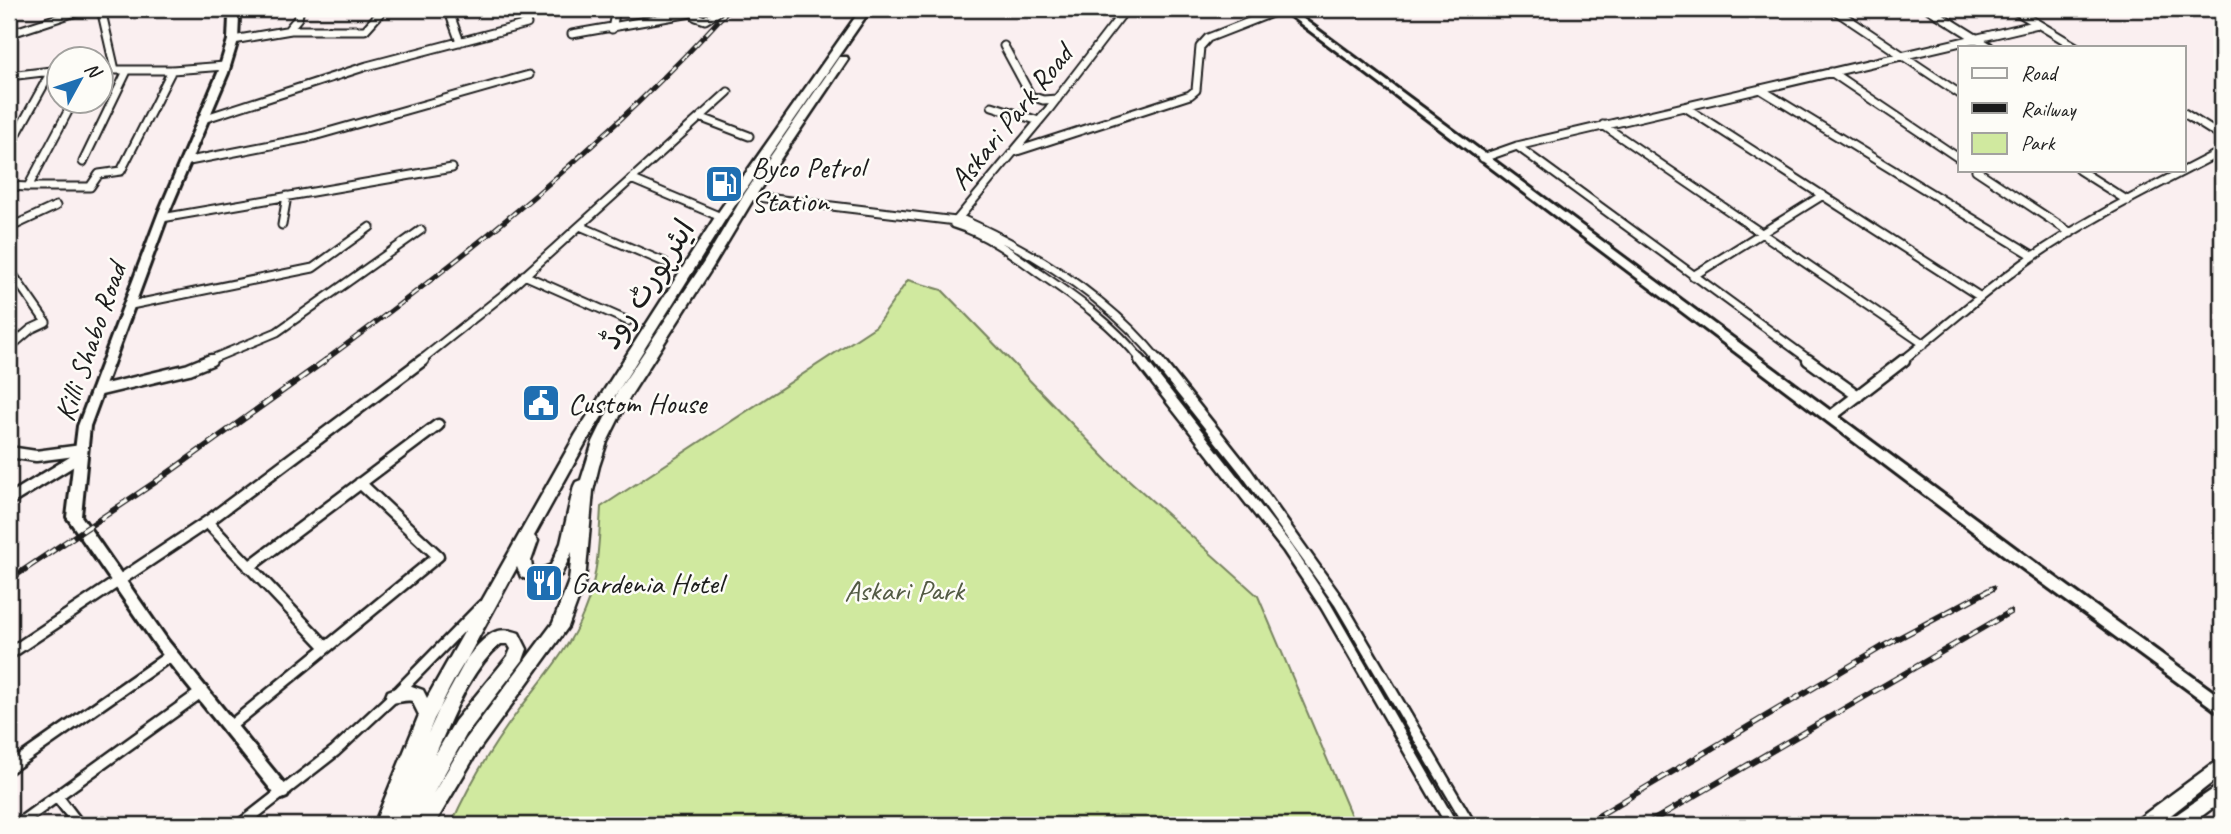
<svg xmlns="http://www.w3.org/2000/svg" width="2231" height="834" viewBox="0 0 2231 834" font-family="Caveat,'Playpen Sans Arabic',sans-serif">
	<style>
		.green { fill: #d0e99f; stroke: #76825e; stroke-width: 2 }
		.lines { fill: none; stroke-linecap: round; stroke-linejoin: round }
		.minor-far1-casing { stroke: #1c1c1c; stroke-width: 11 }
		.minor-casing { stroke: #1c1c1c; stroke-width: 15 }
		.tertiary-casing { stroke: #1c1c1c; stroke-width: 6 }
		.primary-casing { stroke: #1c1c1c; stroke-width: 5 }
		.minor-far1 { stroke: #fdfcf7; stroke-width: 7 }
		.minor { stroke: #fdfcf7; stroke-width: 10 }
		.tertiary { fill: #fdfcf7; fill-rule: evenodd }
		.primary { fill: #fdfcf7; fill-rule: evenodd }
		.rail-far1-casing { stroke: #1c1c1c; stroke-width: 5 }
		.rail-casing { stroke: #1c1c1c; stroke-width: 6 }
		.rail-far1 { stroke: #fdfcf7; stroke-width: 2.5; stroke-dasharray: 9; stroke-linecap: butt }
		.rail { stroke: #fdfcf7; stroke-width: 3.5; stroke-dasharray: 11; stroke-linecap: butt }
		.labels { text-anchor: middle; dominant-baseline: central; stroke-width: 5; stroke-linejoin: round; paint-order: stroke }
		.street-label { font-size: 30px; fill: #1c1c1c; stroke: #fdfcf7 }
		.poi-label { font-size: 30px; fill: #1c1c1c; stroke: #fdfcf7; text-anchor: start }
		.park-label { font-size: 30px; fill: #525a43; stroke: #fdfcf7 }
	</style>
	<rect width="100%" height="100%" fill="#faeff0"/>
	<filter id="ink" filterUnits="userSpaceOnUse"><feTurbulence type="fractalNoise" baseFrequency=".0143" numOctaves="2"/><feDisplacementMap in="SourceGraphic" scale="14" xChannelSelector="R" yChannelSelector="G"/><feConvolveMatrix kernelMatrix="1 2 1 2 8 2 1 2 1" color-interpolation-filters="sRGB"/></filter>
	<g filter="url(#ink)">
		<!-- green -->
		<path class="green" d="M908 280 942 290 1109 462 1258 596 1355 825H451C469 784 492 746 519 710 543 678 569 650 584 612 598 579 599 542 601 507L876 326Z"/>
		<g class="lines">
			<defs>
				<path id="minor-far1" d="M101 9 115 70
					M448 9 460 42
					M1833 9 1960 94
					M1929 9 1990 47
					M2013 9 2076 47
					M697 10 696 17 705 20 723 9
					M612 29 616 9
					M288 30 298 18 300 9
					M9 34 85 9
					M572 34 697 12
					M233 40 291 30H365L384 9
					M1004 46 1031 96 1043 100 1057 99
					M102 70H172L225 66
					M1831 72 1960 159
					M9 76 60 70
					M1760 89 2034 256
					M73 102 28 187H90L99 174 121 171 172 70
					M992 106 1039 121
					M1685 107 1979 296
					M2184 113 2222 137
					M702 118 749 136
					M203 119 367 66 527 24 522 9
					M1603 125 1924 344
					M1517 146 1811 361
					M9 148 52 70
					M1014 152 1190 95 1196 90 1200 47 1208 38 1282 9
					M1483 158 1517 146 2038 24
					M83 162 127 71
					M184 162 307 138 529 75
					M1976 170 2071 233
					M2079 170 2128 201
					M631 179 721 217
					M9 186 28 187
					M749 196 956 221 1049 109 1126 9
					M162 218 452 168
					M959 218C1033 251 1108 297 1159 361
					M956 221 954 224C986 234 1012 253 1039 273 1077 299 1113 324 1142 361
					M282 225 287 196
					M580 226 664 262
					M9 228 56 206
					M9 269 46 322 31 329 9 348
					M524 275 628 321
					M1693 276 1823 195
					M131 305 313 268 370 227
					M207 361 277 332 421 230
					M420 361 503 295 728 92
					M1902 361C1945 327 1986 290 2031 258 2090 217 2158 185 2222 151"/>
				<path id="minor" d="M1140 360 1288 549 1326 606 1452 825
					M1157 360 1246 472 1339 602 1470 825
					M1808 360 1858 396
					M97 391 189 369 211 360
					M1830 417 1904 360
					M9 452 36 456 82 450
					M9 500 81 456
					M207 522 326 647
					M249 567 438 425
					M9 654 207 522 423 360
					M228 728 438 556 360 483
					M9 768 171 655
					M57 796 79 825
					M17 825 200 693
					M240 825 335 751 394 696 482 606"/>
				<path id="tertiary" d="M227 9H237L239 17 238 40 228 73 169 212 90 426 81 516 168 641 287 787 290 792 287 797 282 799 277 797 158 649 67 517 78 426 159 212 218 73 228 40 229 17Z
					M1281 9H1290L2022 553 2222 698V713L2217 711 2012 561Z"/>
				<path id="primary" d="M861 9H871L725 220 586 442 534 536 538 541 531 561 532 568 539 570 551 565 561 543 574 486 576 482 581 480 593 442 618 391 704 262 745 193 839 57H847L848 59 754 198 712 268 629 398 607 442 599 466 593 491 585 581 568 627 478 751 434 825H374L419 715 412 701C403 699 397 705 388 701L386 696 388 691 406 684 423 690 427 698 576 434 717 214ZM572 552 569 581 553 623 466 739 433 794 467 733 523 660 527 649 519 633C508 629 497 629 488 636 462 655 442 704 428 734L434 719 517 567 521 577 539 584 561 575ZM501 644H508L511 649 508 656 455 721 435 755C452 718 469 670 501 644Z
					M2222 757V775L2158 825H2135L2138 819Z
					M2222 783V801L2190 825H2167L2170 819Z"/>
			</defs>
			<!-- minor-far1 casing -->
			<use href="#minor-far1" class="minor-far1-casing"/>
			<!-- minor casing -->
			<use href="#minor" class="minor-casing"/>
			<!-- tertiary casing -->
			<use href="#tertiary" class="tertiary-casing"/>
			<!-- primary casing -->
			<use href="#primary" class="primary-casing"/>
			<!-- minor-far1 -->
			<use href="#minor-far1" class="minor-far1"/>
			<!-- minor -->
			<use href="#minor" class="minor"/>
			<!-- tertiary -->
			<use href="#tertiary" class="tertiary"/>
			<!-- primary -->
			<use href="#primary" class="primary"/>
			<defs>
				<path id="rail-far1" d="M324 361C469 254 608 143 729 9"/>
				<path id="rail" d="M9 580 154 483 326 360
					M1583 825 1882 647 1993 588
					M1645 825 2010 612"/>
			</defs>
			<!-- rail-far1 casing -->
			<use href="#rail-far1" class="rail-far1-casing"/>
			<!-- rail casing -->
			<use href="#rail" class="rail-casing"/>
			<!-- rail-far1 -->
			<use href="#rail-far1" class="rail-far1"/>
			<!-- rail -->
			<use href="#rail" class="rail"/>
		</g>
	</g>
	<!-- icons -->
	<defs>
		<symbol id="fuel-square" viewBox="-11 -11 22 22"><rect x="-9" y="-9" width="18" height="18" rx="4" fill="#1f6fb2" stroke="#fdfcf7"/><path d="M-5.5-6h7V0h2V4h1.3V-2.5L3-4.5l.8-.8L6-3V5H2.5V1h-1V6h-7ZM-4.2-4.7v3.2H.2V-4.7Z" fill="#fff"/></symbol>
		<symbol id="civic-square" viewBox="-11 -11 22 22"><rect x="-9" y="-9" width="18" height="18" rx="4" fill="#1f6fb2" stroke="#fdfcf7"/><path d="M-.6-6.5H3V-4.5H.6V-3L4-1V1h2V6H-6V1h2V-1L-.6-3ZM-1.2 2.5V6h2.4V2.5Z" fill="#fff"/></symbol>
		<symbol id="restaurant-square" viewBox="-11 -11 22 22"><rect x="-9" y="-9" width="18" height="18" rx="4" fill="#1f6fb2" stroke="#fdfcf7"/><path d="M-5-6h1v4h1v-4h1v4h1v-4h1v5L-1.5 .5V6h-2V.5L-5-1ZM5-6V6H3V1.5H1.5Q1.5-4 5-6Z" fill="#fff"/></symbol>
	</defs>
	<g fill-rule="evenodd">
		<use href="#fuel-square" x="702" y="162" width="44" height="44"/>
		<use href="#civic-square" x="519" y="381" width="44" height="44"/>
		<use href="#restaurant-square" x="522" y="561" width="44" height="44"/>
	</g>
	<g class="labels">
		<!-- street labels -->
		<g class="street-label">
			<text transform="translate(1011 117) rotate(-51)">Askari Park Road</text>
			<text transform="translate(647 284) rotate(-57)">ایئرپورٹ روڈ</text>
			<text transform="translate(90 342) rotate(-71)">Killi Shabo Road</text>
		</g>
		<!-- poi labels -->
		<g class="poi-label">
			<text x="751" y="167">Byco Petrol<tspan x="751" dy="34">Station</tspan></text>
			<text x="568" y="403">Custom House</text>
			<text x="571" y="583">Gardenia Hotel</text>
		</g>
		<!-- park labels -->
		<g class="park-label">
			<text x="904" y="590">Askari Park</text>
		</g>
	</g>
	<!-- margin -->
	<rect width="2231" height="834" fill="none" stroke="#fdfcf7" stroke-width="35"/>
	<rect x="18" y="18" width="2196" height="799" fill="none" stroke="#1c1c1c" stroke-width="2.5" filter="url(#ink)"/>
	<!-- legend -->
	<rect x="1958" y="46" width="228" height="126" fill="#fdfcf7" stroke="#a3a29f" stroke-width="2"/>
	<rect x="1972" y="68" width="35" height="10" fill="#fdfcf7" stroke="#a3a29f" stroke-width="2"/>
	<text x="2021" y="80" font-size="21" fill="#1c1c1c">Road</text>
	<rect x="1972" y="103" width="35" height="10" fill="#1c1c1c" stroke="#a3a29f" stroke-width="2"/>
	<text x="2021" y="116" font-size="21" fill="#1c1c1c">Railway</text>
	<rect x="1972" y="133" width="35" height="21" fill="#d0e99f" stroke="#a3a29f" stroke-width="2"/>
	<text x="2021" y="150" font-size="21" fill="#1c1c1c">Park</text>
	<!-- north arrow -->
	<g transform="translate(80 80) rotate(50)"><circle r="33" fill="#fdfcf7" stroke="#a3a29f" stroke-width="2"/>
	<path d="M0-5L12 26L0 18L-12 26Z" fill="#1f6fb2"/>
	<text y="-10" font-size="19" font-weight="bold" text-anchor="middle" fill="#1c1c1c">N</text>
	</g>
</svg>
